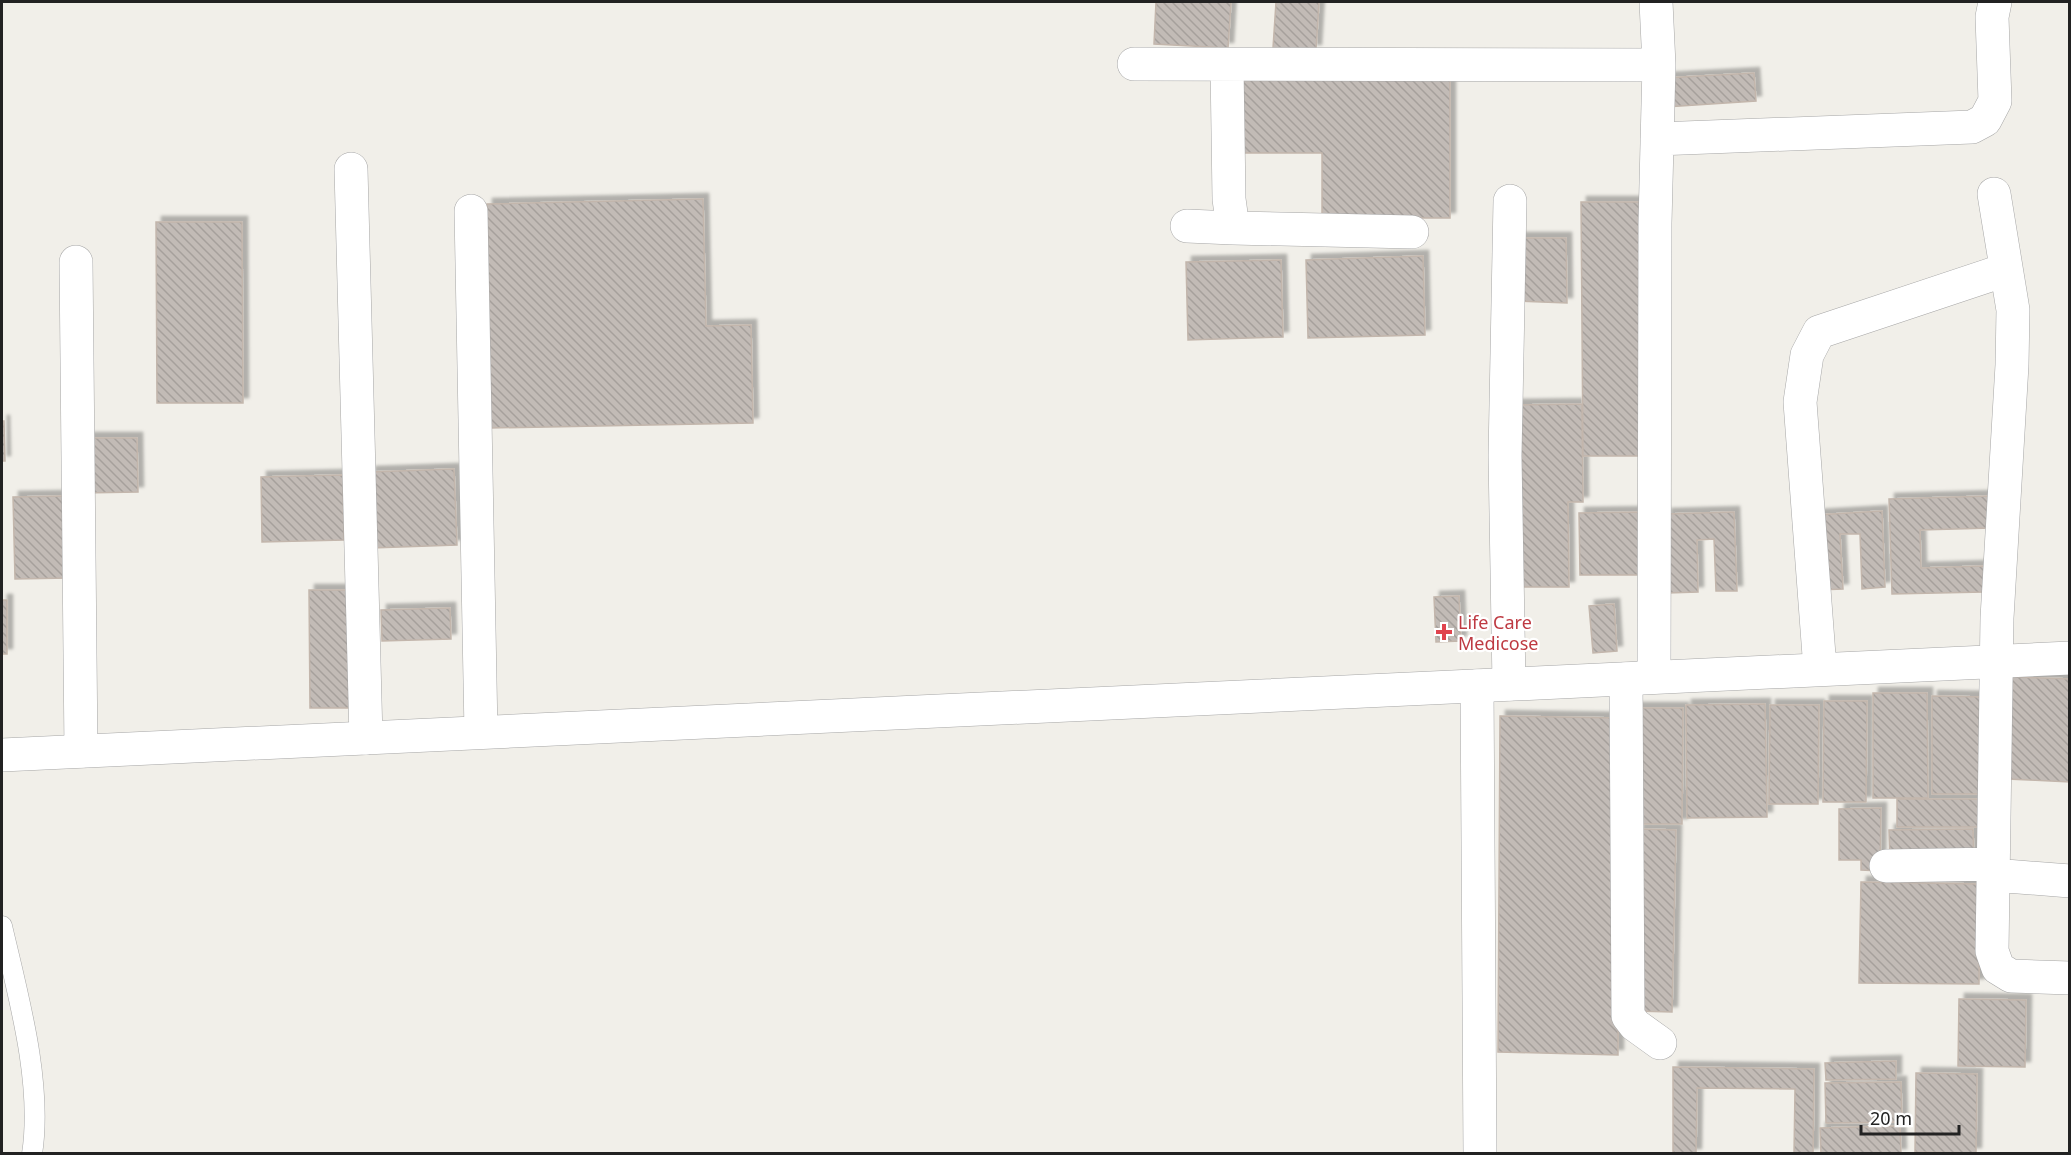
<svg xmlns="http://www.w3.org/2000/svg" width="2071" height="1155" viewBox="0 0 2071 1155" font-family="'Noto Sans',sans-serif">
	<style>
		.building { fill: url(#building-back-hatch); stroke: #c3b6ac; stroke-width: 1.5; filter: url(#shadow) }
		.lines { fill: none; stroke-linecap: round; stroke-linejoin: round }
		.service-casing { stroke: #a6a6a6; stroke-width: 21 }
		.minor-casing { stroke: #a6a6a6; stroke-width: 34 }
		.tertiary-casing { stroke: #a6a6a6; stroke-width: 34 }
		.service { stroke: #fff; stroke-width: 20 }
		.minor { stroke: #fff; stroke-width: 33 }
		.tertiary { stroke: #fff; stroke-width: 33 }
		.health-dot { fill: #e0444e; stroke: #fff; stroke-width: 2 }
		.labels { text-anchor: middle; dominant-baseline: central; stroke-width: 4.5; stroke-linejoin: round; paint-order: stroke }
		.health-label { font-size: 18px; fill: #be3a42; stroke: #fff; text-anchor: start }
	</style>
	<defs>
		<pattern id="building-back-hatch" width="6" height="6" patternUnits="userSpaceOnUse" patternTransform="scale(1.5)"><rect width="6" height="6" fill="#c2bbb6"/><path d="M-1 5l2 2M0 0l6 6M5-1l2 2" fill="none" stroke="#a6a09c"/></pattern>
		<filter id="shadow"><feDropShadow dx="5.5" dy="-5.5" stdDeviation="1.5" flood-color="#0004"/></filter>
	</defs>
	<rect width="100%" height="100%" fill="#f1efe9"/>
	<!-- building -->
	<path class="building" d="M1156 2H1231L1228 48 1154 44Z
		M1276 2H1319L1316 50 1273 48Z
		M1754 73 1756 101 1666 107 1664 78Z
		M1450 79V218H1322V153H1239V80Z
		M703 199 706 326 751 325 753 423 491 428 487 204Z
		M1581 202H1645L1647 456H1583Z
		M156 222H242L243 403H157Z
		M1516 238H1566L1567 303 1516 301Z
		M1423 256 1425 335 1308 338 1306 260Z
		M1281 260 1283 337 1188 340 1186 262Z
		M1582 404 1583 502H1568L1569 587H1512L1511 405Z
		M2 421H4L5 461H2Z
		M81 438H137L138 492 82 493Z
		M454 469 457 545 372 548 370 472Z
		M343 475 344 540 262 542 261 477Z
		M66 496 68 578 15 579 13 497Z
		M1990 496 1991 528 1920 530 1921 568 1984 566V592L1892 594 1889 499Z
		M1882 511 1885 587 1862 589 1860 534H1840L1843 589 1818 590 1815 515Z
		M1644 512 1645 575H1580L1579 513Z
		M1734 512 1737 591H1716L1714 539 1697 540 1698 592 1668 593 1666 514Z
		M309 590H353L354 708H310Z
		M1459 596 1461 641 1436 642 1434 597Z
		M2 600H7V654H2Z
		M1614 604 1617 651 1593 653 1589 606Z
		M450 608 451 639 382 641 381 610Z
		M2011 677 2070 679V782L2007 779Z
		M1873 693H1927L1928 798H1873Z
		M1932 696 1984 697V794H1932Z
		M1824 701H1867L1866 802H1823Z
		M1765 704 1767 817 1687 818 1686 705Z
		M1770 705H1819L1818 804H1769Z
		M1633 708H1683L1682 824H1633Z
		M1500 716 1620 718 1618 1055 1498 1052Z
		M1897 799H1982V827H1897Z
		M1881 808 1880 871 1861 870V860H1839V809Z
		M1638 829 1676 830 1672 1012 1634 1011Z
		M1973 829 1974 862H1890L1889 830Z
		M1861 882 1980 884 1979 984 1859 983Z
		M1959 999 2026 1000 2025 1067 1958 1066Z
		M1896 1061V1079L1826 1080 1825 1063Z
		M1673 1067 1814 1069 1813 1154H1794L1795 1089 1697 1088 1696 1154H1673Z
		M1916 1073 1977 1074 1976 1153 1915 1152Z
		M1901 1082 1902 1122 1826 1123 1825 1083Z
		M1900 1126 1901 1154H1821L1820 1128Z"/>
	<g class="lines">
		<defs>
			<path id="service" d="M2 926C18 995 43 1083 32 1154"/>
			<path id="minor" d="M1134 64 1659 65
				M1227 65 1229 199 1233 228 1412 232
				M1657 139 1972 127 1985 120 1995 101 1992 17 1995 2
				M351 169 366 738
				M1994 194 2013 310 2012 365 1997 618 1992 951 1998 968 2011 976 2070 978
				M471 211 481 732
				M1187 226 1233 228
				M76 262 81 751
				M1820 669 1800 402 1807 355 1819 332 2005 270
				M1654 677 1655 223 1659 65 1656 2
				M1626 679 1628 1016 1635 1025 1660 1043
				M1509 684 1505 456 1510 201
				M1477 686 1480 1154
				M1886 866 1994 864
				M1993 875 2070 881"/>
			<path id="tertiary" d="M2 755 2070 658"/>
		</defs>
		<!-- service casing -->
		<use href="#service" class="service-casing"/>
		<!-- minor casing -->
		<use href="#minor" class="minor-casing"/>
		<!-- tertiary casing -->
		<use href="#tertiary" class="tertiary-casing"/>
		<!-- service -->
		<use href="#service" class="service"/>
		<!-- minor -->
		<use href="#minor" class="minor"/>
		<!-- tertiary -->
		<use href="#tertiary" class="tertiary"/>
	</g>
	<!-- markers -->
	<path class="health-dot" d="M1441 623h6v6h6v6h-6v6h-6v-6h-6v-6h6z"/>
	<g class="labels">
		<!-- health labels -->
		<g class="health-label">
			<text x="1458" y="622">Life Care<tspan x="1458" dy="21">Medicose</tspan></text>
		</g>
	</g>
	<!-- border -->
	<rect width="2071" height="1155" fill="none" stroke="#222222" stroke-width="6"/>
	<!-- scale -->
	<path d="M1861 1125v9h98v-9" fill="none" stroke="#222222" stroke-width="3"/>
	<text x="1870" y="1125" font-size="18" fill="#222222" stroke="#ffffff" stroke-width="4.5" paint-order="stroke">20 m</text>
</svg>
